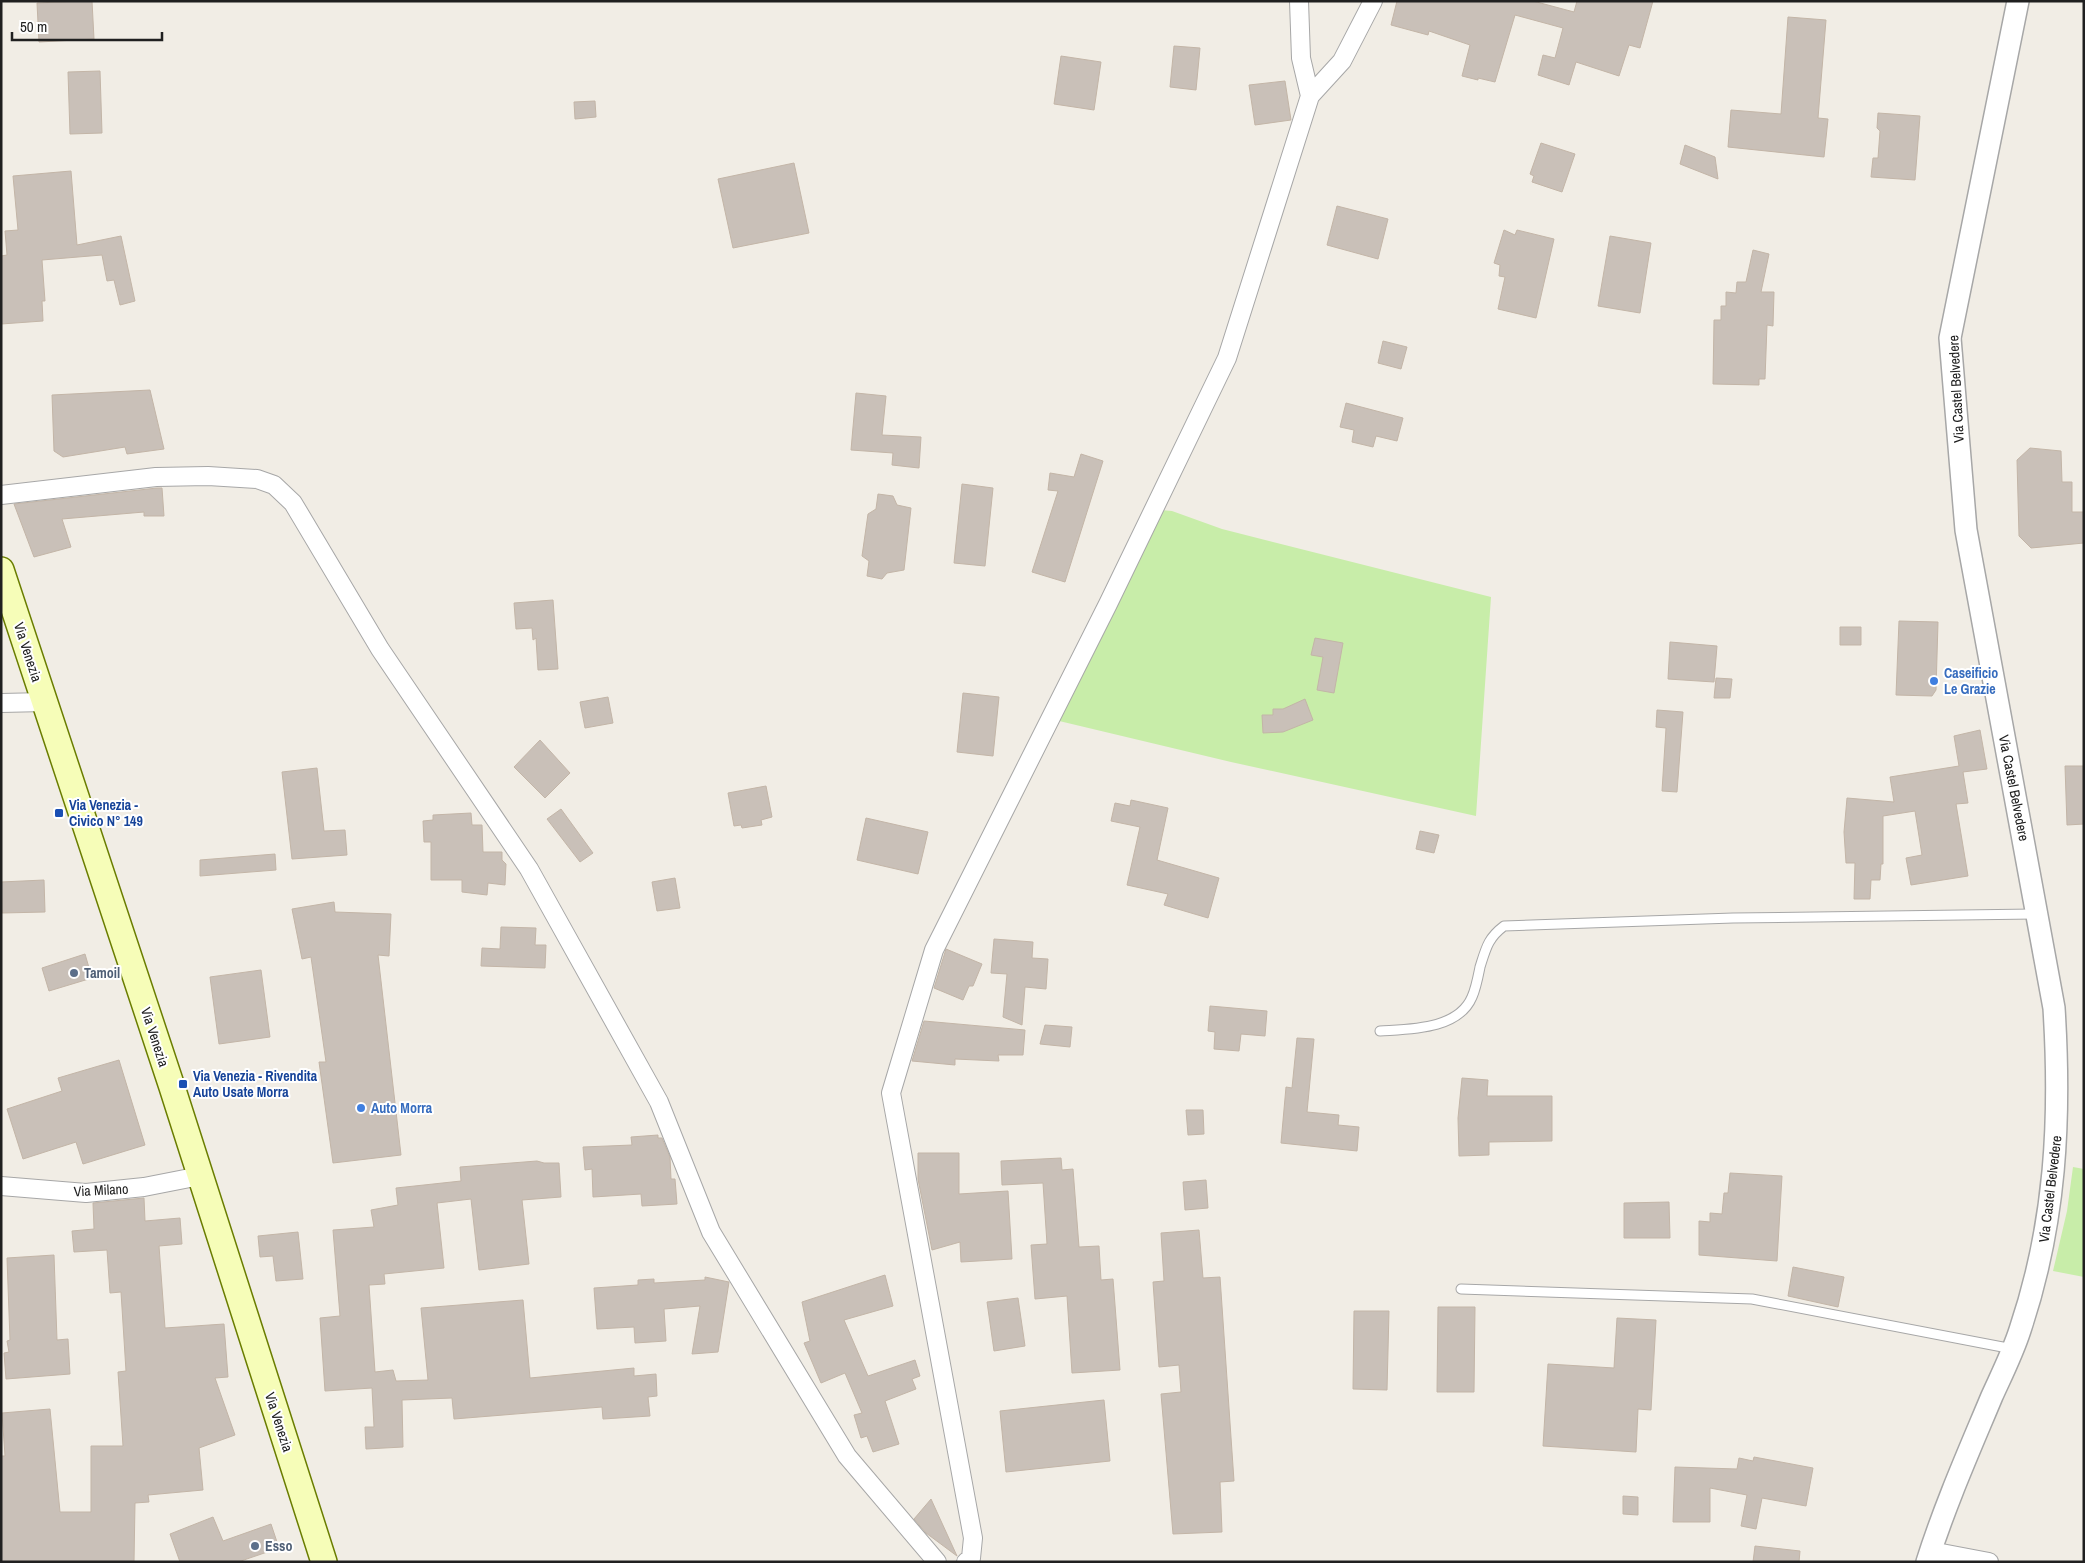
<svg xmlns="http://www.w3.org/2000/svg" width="2085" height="1563" viewBox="0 0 2085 1563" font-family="'Archivo Narrow',sans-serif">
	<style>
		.grass { fill: #c8eda9 }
		.building { fill: #c9c0b8; stroke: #c3b5a7 }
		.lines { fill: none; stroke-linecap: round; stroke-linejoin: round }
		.service-casing { stroke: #a7a7a7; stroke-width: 11 }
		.minor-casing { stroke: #a7a7a7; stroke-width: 20 }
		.tertiary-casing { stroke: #a7a7a7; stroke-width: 24 }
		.secondary-casing { stroke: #6a7d00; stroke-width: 28 }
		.service { stroke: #fff; stroke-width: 9 }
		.minor { stroke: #fff; stroke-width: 18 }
		.tertiary { stroke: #fff; stroke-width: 21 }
		.secondary { stroke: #f6fdb8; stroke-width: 25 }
		.shop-dot { fill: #3f7fe0; stroke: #fff; stroke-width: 2 }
		.transit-dot { fill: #1a4fb4; stroke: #fff; stroke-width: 2 }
		.service-dot { fill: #5c6f8a; stroke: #fff; stroke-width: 2 }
		.labels { text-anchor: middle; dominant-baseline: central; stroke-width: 4; stroke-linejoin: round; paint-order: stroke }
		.street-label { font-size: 14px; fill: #202020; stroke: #fff }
		.shop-label { font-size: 14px; font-weight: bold; fill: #366cbe; stroke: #fff; text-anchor: start }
		.transit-label { font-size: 14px; font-weight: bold; fill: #164399; stroke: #fff; text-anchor: start }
		.service-label { font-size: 14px; font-weight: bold; fill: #4e5e75; stroke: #fff; text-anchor: start }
	</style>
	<rect width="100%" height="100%" fill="#f1ede5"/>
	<!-- grass -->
	<path class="grass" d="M1160 510 1172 511 1222 529 1491 597 1476 816 1231 762 1055 720Z
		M2073 1167 2084 1169V1277L2053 1271 2067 1211Z"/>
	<!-- building -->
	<path class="building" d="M81 1H92L94 39 39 42 37 3Z
		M1397 1H1533L1574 12 1577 1H1653L1640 48 1629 45 1619 76 1576 62 1569 85 1538 75 1543 55 1555 58 1563 28 1515 15 1495 82 1478 78V80L1462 76 1470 45 1429 31 1428 35 1391 25Z
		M1788 17 1826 20 1818 118 1828 119 1824 157 1728 147 1731 110 1781 114Z
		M1174 46 1200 48 1196 90 1170 87Z
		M1061 56 1101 62 1094 110 1054 104Z
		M100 71 102 133 70 134 68 72Z
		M1285 81 1291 120 1255 125 1249 85Z
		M595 101 596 117 575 119 574 102Z
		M1878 113 1920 116 1915 180 1871 177 1873 158H1878L1880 131 1877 128Z
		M1541 143 1575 154 1562 192 1532 182 1534 176 1530 174Z
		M1685 145 1715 157 1718 179 1680 164Z
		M794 163 809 233 733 248 718 179Z
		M71 171 77 245 121 236 135 301 120 305 114 280 107 281 102 255 42 260 45 301H42L43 321 1 324V256L7 255 5 231 18 230 13 176Z
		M1337 206 1388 219 1378 259 1327 245Z
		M1504 230 1515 235 1517 230 1554 239 1536 318 1498 309 1505 277 1499 276 1500 265 1494 263Z
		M1610 236 1651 243 1640 313 1598 306Z
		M1753 250 1769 254 1761 292H1774L1773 326 1767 325 1765 379H1759V385L1713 384 1714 320H1721V306H1726V292L1736 293 1737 282H1746Z
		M1383 341 1407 347 1401 369 1378 363Z
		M150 390 164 449 127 454 125 447 63 457 54 451 52 395Z
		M856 393 886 396 882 435 921 437 919 468 892 465 893 453 851 450Z
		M1346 403 1403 418 1397 441 1376 436 1373 447 1352 442 1354 430 1340 427Z
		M2030 448 2061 451 2062 482H2072V512H2084V543L2031 548 2019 536 2017 460Z
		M1081 454 1103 461 1065 582 1032 572 1058 491 1048 490 1050 473 1074 477Z
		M962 484 993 488 985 566 954 563Z
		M157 488H162L164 516H144V512L62 519 71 547 34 557 14 504Z
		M878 494 893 496 897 505 911 508 904 570 887 573 882 579 867 576 869 561 862 556 868 514 876 509Z
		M553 600 558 669 538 670 536 638 533 640 532 628 516 629 514 603Z
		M1899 621 1938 622 1936 690 1932 696 1896 695Z
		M1840 627H1861V645H1840Z
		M1315 638 1343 643 1334 693 1317 690 1323 657 1311 655Z
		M1670 642 1717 646 1714 682 1668 679Z
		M1716 678 1732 679 1730 698H1714Z
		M963 693 999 697 993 756 957 752Z
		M608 697 613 723 585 728 580 702Z
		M1305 699 1313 720 1283 732 1263 733 1262 715H1273V709H1283Z
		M1657 710 1683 712 1677 792 1662 791 1666 728 1656 727Z
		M1980 730 1987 769 1963 772 1968 803 1956 804 1968 876 1911 885 1906 858 1922 855 1915 811 1883 816V864H1881L1880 880H1871L1870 899H1854L1855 863H1846L1844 832 1847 798 1894 802 1890 777 1959 766 1954 736Z
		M540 740 570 773 545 798 514 767Z
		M2065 766H2084V824L2067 825Z
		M317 768 324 831 345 830 347 855 292 859 282 772Z
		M766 786 772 817 761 820 762 825 742 828 741 825 734 826 728 793Z
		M1131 800 1168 808 1157 860 1219 878 1208 918 1164 905 1168 894 1127 885 1140 827 1111 821 1115 803 1130 806Z
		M561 809 593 853 580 862 547 819Z
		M471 813 472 825H482L483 852H502V860L506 864 505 885 488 883 487 895 462 892V880H431V842H424L423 821 433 820V815Z
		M866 818 928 832 918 874 857 860Z
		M1420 831 1439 835 1434 853 1416 849Z
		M275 854 276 870 200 876V860Z
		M675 878 680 908 657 911 652 882Z
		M44 880 45 912 2 913 1 882Z
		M334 902 335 912 391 914 389 956 378 955 401 1155 333 1163 319 1062H326L311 957 302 959 292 909Z
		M501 927 536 928 535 945H546L545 968 481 966 482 948 500 949Z
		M994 939 1033 942 1032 958 1048 959 1046 989 1025 987 1022 1025 1003 1017 1007 974 991 973Z
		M946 949 982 964 973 986H969L963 1000 934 988Z
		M85 954 92 978 49 991 42 968Z
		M261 970 270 1037 219 1044 210 977Z
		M1210 1006 1267 1011 1265 1036 1241 1034 1239 1051 1214 1049 1215 1032 1208 1031Z
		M924 1021 1025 1030 1023 1055H998L999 1061 955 1059V1065L912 1061Z
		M1045 1025 1072 1027 1070 1047 1040 1044Z
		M1297 1038 1314 1039 1307 1112 1339 1115 1338 1125 1359 1127 1357 1151 1281 1143 1286 1087 1292 1088Z
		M119 1060 145 1145 83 1164 76 1142 23 1159 7 1109 62 1091 58 1078Z
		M1462 1078 1488 1080 1487 1096H1552V1141L1489 1142V1155L1459 1156 1458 1118Z
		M1186 1110H1203L1204 1134 1188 1135Z
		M658 1135V1138H662L670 1157 671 1179H675L677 1204 642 1206 641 1194 593 1197 592 1169 585 1170 583 1147 632 1145 631 1137Z
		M918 1153H959V1194L1008 1191 1012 1259 961 1262 960 1242 932 1250 918 1179Z
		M1061 1158 1062 1170 1073 1169 1079 1247 1099 1246 1101 1280 1113 1279 1120 1370 1072 1373 1067 1296 1035 1299 1031 1245 1047 1244 1043 1183 1002 1185 1001 1161Z
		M537 1161 544 1163H559L561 1197 522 1200 529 1264 479 1270 471 1199 437 1203 444 1268 384 1274 385 1284 369 1285 375 1372 393 1370 396 1381 428 1380 421 1308 523 1300 530 1378 634 1368V1376L656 1374 657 1396 648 1397 650 1416 603 1419 602 1407 454 1419 452 1398 402 1400 403 1447 366 1449 365 1427H374L372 1388 325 1391 320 1318 340 1316 333 1230 374 1227 371 1210 398 1205 396 1188 461 1181 460 1167Z
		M1730 1173 1782 1176 1777 1261 1699 1255V1221L1710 1222V1213L1722 1214 1724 1193H1728Z
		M1206 1180 1208 1208 1185 1210 1183 1182Z
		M144 1198 145 1221 180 1218 182 1244 159 1246 165 1328 224 1324 228 1377 215 1378 235 1435 199 1448 203 1490 148 1495 149 1502 135 1503 134 1562H1V1456H5L2 1413 50 1409 60 1512H91V1446H123L118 1372 126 1371 121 1292 110 1293 107 1250 74 1252 72 1231 94 1229 93 1203Z
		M1669 1202 1670 1238H1624V1203Z
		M1199 1230 1203 1278 1220 1277 1234 1481 1220 1482 1222 1532 1173 1534 1161 1394 1181 1392 1179 1365 1159 1367 1153 1282 1164 1281 1161 1233Z
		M298 1232 303 1279 276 1281 273 1256 260 1257 258 1236Z
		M54 1255 57 1340 68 1339 70 1374 6 1379 4 1353 9 1352 7 1341 10 1340 7 1258Z
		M1793 1267 1844 1277 1838 1307 1788 1296Z
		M885 1275 893 1306 844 1320 868 1376 915 1360 920 1376 912 1379 916 1389 885 1401 899 1444 873 1452 867 1436 861 1438 854 1415 862 1413 845 1373 821 1383 804 1343 810 1341 802 1302Z
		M705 1277 729 1282 718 1352 692 1354 700 1306 664 1309 666 1341 635 1343 634 1327 597 1329 594 1288 638 1285V1280L654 1279V1283L705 1280Z
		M1018 1298 1025 1346 994 1351 987 1302Z
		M1438 1307H1475L1474 1392H1437Z
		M1354 1311H1389L1387 1390 1353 1389Z
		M1617 1318 1656 1320 1651 1410 1638 1409 1636 1452 1543 1446 1548 1364 1614 1368Z
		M1104 1400 1110 1461 1006 1472 1000 1411Z
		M1754 1457 1813 1468 1806 1506 1762 1498 1756 1529 1741 1526 1747 1495 1710 1488V1522H1673L1675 1467 1737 1469 1739 1458 1753 1461Z
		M1623 1496 1638 1497V1515L1623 1514Z
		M931 1499 957 1556 926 1533 914 1519Z
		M213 1517 223 1541 271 1524 279 1548 238 1562H180L170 1534Z
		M1755 1546 1800 1551 1799 1562H1753Z"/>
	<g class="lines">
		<defs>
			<path id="service" d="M1380 1031C1409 1029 1458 1030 1472 997 1476 988 1478 977 1480 967 1486 948 1488 938 1504 926L1733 918 2037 914
				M1461 1289 1752 1299 2013 1349"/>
			<path id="minor" d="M1299 1 1301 58 1310 96
				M1 495 156 477 208 476 257 479 274 485 293 503 380 649 529 869 659 1102 711 1232 847 1456 937 1562
				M1 703 45 702
				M1 1186 86 1193 144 1187 200 1176
				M1931 1551 1989 1562
				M966 1562 971 1558 973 1538 891 1093 934 950 1108 604 1227 358 1310 96 1342 61 1373 1"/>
			<path id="tertiary" d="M1927 1562C1945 1505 1969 1451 1992 1396 2002 1374 2013 1352 2020 1330 2056 1223 2061 1119 2054 1008L1966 530 1950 338 2018 1"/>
			<path id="secondary" d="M1 570 172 1087 324 1562"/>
		</defs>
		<!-- service casing -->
		<use href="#service" class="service-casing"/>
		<!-- minor casing -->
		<use href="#minor" class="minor-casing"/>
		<!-- tertiary casing -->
		<use href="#tertiary" class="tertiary-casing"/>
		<!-- secondary casing -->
		<use href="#secondary" class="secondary-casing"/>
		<!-- service -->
		<use href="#service" class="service"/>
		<!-- minor -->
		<use href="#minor" class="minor"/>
		<!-- tertiary -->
		<use href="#tertiary" class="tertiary"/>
		<!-- secondary -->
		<use href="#secondary" class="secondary"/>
	</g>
	<!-- markers -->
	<g class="shop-dot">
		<circle cx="1934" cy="681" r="5"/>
		<circle cx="361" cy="1108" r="5"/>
	</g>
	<g class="transit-dot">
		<rect x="54" y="808" width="10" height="10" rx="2.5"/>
		<rect x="178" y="1079" width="10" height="10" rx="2.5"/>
	</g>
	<g class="service-dot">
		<circle cx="74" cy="973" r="5"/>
		<circle cx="255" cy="1546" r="5"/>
	</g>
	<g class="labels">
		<!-- street labels -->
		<g class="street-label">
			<text transform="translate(1956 389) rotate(-93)">Via Castel Belvedere</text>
			<text transform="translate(28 652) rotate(72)">Via Venezia</text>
			<text transform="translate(2014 788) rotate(79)">Via Castel Belvedere</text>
			<text transform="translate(155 1037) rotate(72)">Via Venezia</text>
			<text transform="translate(2050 1189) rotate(-83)">Via Castel Belvedere</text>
			<text transform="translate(101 1190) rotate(-3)">Via Milano</text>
			<text transform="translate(279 1422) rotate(72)">Via Venezia</text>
		</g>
		<!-- shop labels -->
		<g class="shop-label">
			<text x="1944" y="673">Caseificio<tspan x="1944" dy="16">Le Grazie</tspan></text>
			<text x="371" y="1108">Auto Morra</text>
		</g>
		<!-- transit labels -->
		<g class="transit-label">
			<text x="69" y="805">Via Venezia -<tspan x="69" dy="16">Civico N° 149</tspan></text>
			<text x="193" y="1076">Via Venezia - Rivendita<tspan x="193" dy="16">Auto Usate Morra</tspan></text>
		</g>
		<!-- service labels -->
		<g class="service-label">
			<text x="84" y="973">Tamoil</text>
			<text x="265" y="1546">Esso</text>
		</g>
	</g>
	<!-- border -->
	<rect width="2085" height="1563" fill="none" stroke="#202020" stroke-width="5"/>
	<!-- scale -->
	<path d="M12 32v8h150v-8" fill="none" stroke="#202020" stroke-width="2.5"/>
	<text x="20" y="32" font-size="15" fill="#202020" stroke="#ffffff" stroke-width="4" paint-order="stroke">50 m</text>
</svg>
